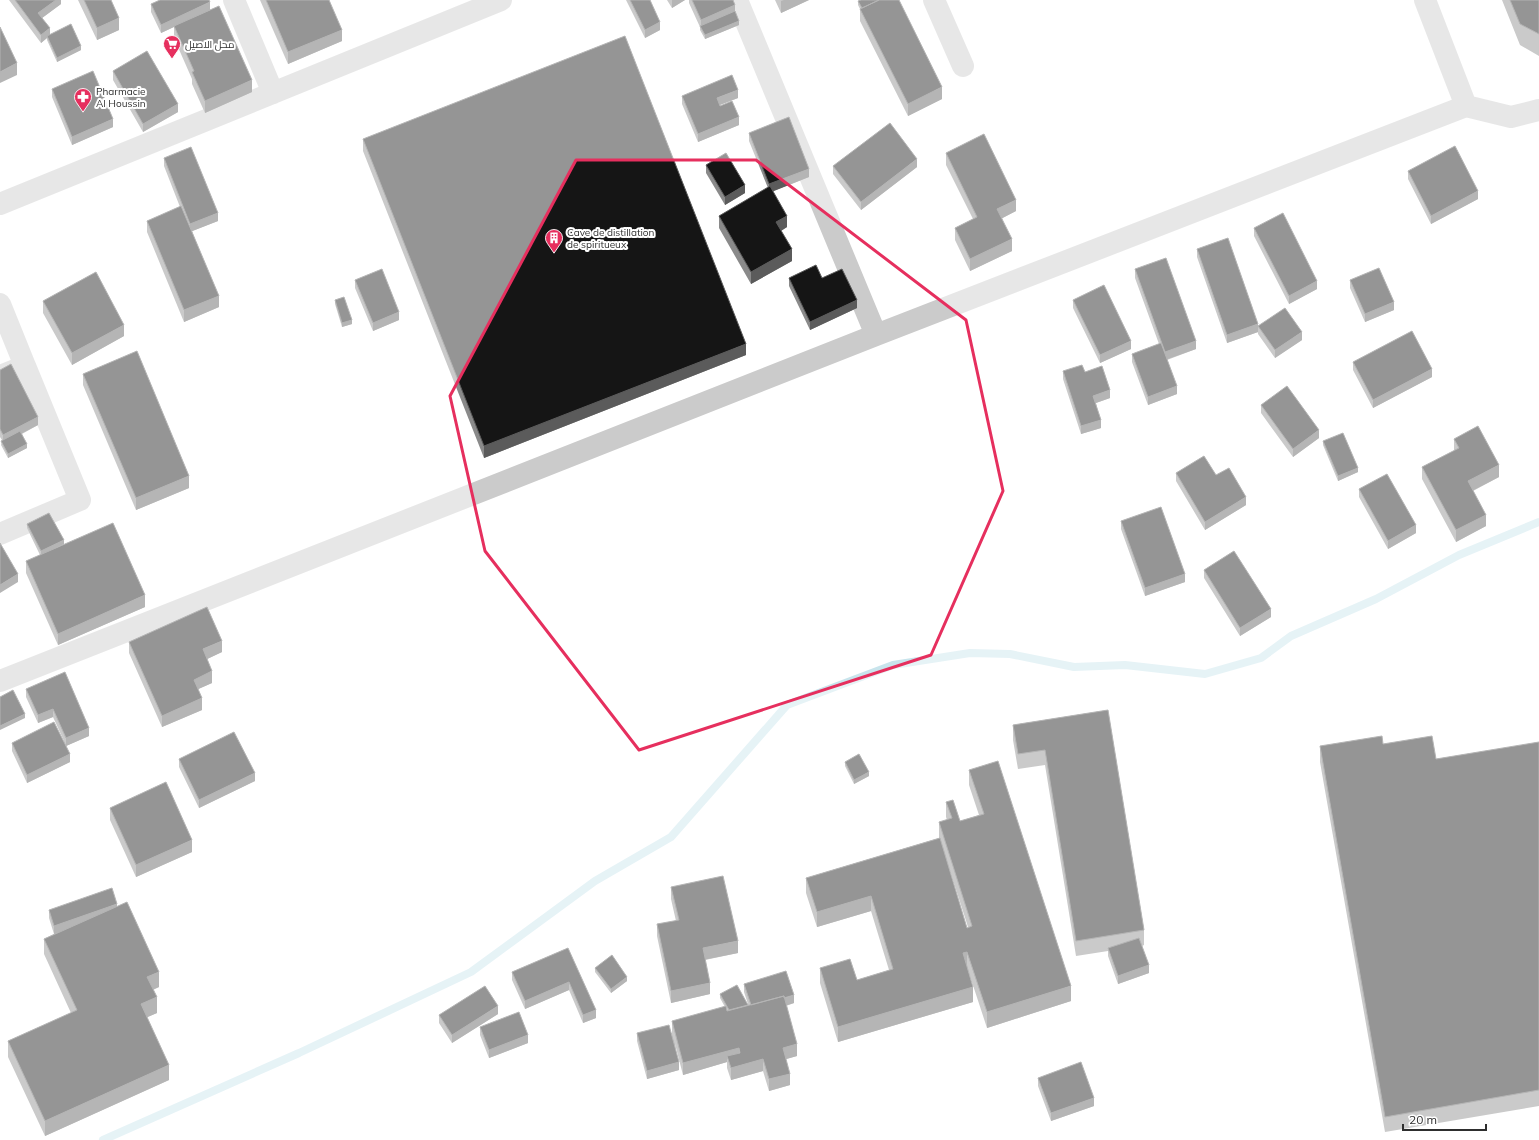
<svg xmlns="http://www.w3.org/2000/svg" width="1539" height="1140" viewBox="0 0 1539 1140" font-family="Mulish,Cairo,sans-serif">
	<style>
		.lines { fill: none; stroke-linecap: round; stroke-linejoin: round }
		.stream { stroke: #c8e4ec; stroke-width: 8 }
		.street { stroke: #cbcbcb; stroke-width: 22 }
		.wall { fill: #8a8a8a; fill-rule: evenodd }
		.shaded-wall { fill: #5b5b5b }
		.building { fill: #151515; stroke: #5b5b5b }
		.marked { fill: none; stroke: #e62f5e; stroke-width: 3; stroke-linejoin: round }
		.labels { text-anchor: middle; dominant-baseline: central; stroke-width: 4; stroke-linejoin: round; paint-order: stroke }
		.poi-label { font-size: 10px; fill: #2e2e2e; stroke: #fff; text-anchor: start }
	</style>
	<rect width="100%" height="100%" fill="#fff"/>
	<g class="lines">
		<!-- stream -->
		<path class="stream" d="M103 1140 299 1053 471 972 595 881 671 837 787 705 893 665 970 653 1010 654 1074 667 1125 665 1205 674 1261 658 1291 636 1376 599 1459 555 1539 522"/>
		<!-- street -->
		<path class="street" d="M234 0 273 93
			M934 0 963 66
			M1466 106 1511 117 1539 110
			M0 204 501 0
			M0 304 25 366 0 376
			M876 335 1466 106 1425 0
			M0 534 80 500 25 366
			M0 681 876 335 737 0"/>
	</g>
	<!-- wall -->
	<path class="wall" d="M9 0H61V4L42 18 50 34 81 50 57 62 47 40V38L41 43Z
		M78 0H111L119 30 97 40Z
		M260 0H329L342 41 288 64Z
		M626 0H650L660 30 645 38Z
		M667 0H685L672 8Z
		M689 0H733L735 11 739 25 705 39 700 30V27L689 3Z
		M775 0H809L781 13Z
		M1502 0H1539V56L1520 45Z
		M858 1 942 99 908 116 860 21V9L858 5Z
		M151 4 210 10 192 18 252 92 205 113 192 84V79L174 38V27L161 33 151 12Z
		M113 71 178 112 143 132 113 80Z
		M52 89 113 127 72 145 52 97Z
		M682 96 738 98 720 105 739 125 698 142 682 104Z
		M749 133 809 177 773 191 787 227 781 231 792 261 751 284 719 228V216L768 188 749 141Z
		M363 139 746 355 484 458 363 151Z
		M946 153 1016 211 1002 218 1012 251 970 271 955 240V228L973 219 946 165Z
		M164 158 218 221 192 231 219 307 184 322 147 232V221L180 207 164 166Z
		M706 165 745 193 725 205 706 173Z
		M833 166 917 167 861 210 833 174Z
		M1408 171 1478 199 1431 224 1408 179Z
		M1254 228 1317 289 1289 304 1254 236Z
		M1197 249 1258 332 1227 343 1197 257Z
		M1135 269 1196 349 1167 360 1177 394 1148 405 1132 362V354L1159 344 1135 278Z
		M789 278H822L857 308 810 330 789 286Z
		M355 280 399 320 373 331 355 288Z
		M1350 280 1394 310 1365 322 1350 288Z
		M335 300 352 324 342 327 335 304Z
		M1073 300 1131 349 1100 363 1073 308Z
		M43 301 124 336 72 365 43 313Z
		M1258 326 1302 340 1275 358 1258 334Z
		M1353 362 1432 377 1373 408 1353 370Z
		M0 370 38 425 22 434 27 448 8 458 1 445 2 440 0 437Z
		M1063 371 1085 372 1110 398 1096 403 1101 428 1081 434 1063 379Z
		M83 374 189 488 136 510 83 385Z
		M1261 405 1319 438 1293 457 1261 413Z
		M1454 439 1499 477 1473 491 1486 526 1456 542 1422 479V467L1454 451Z
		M1323 441 1358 472 1338 481 1323 445Z
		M1176 473 1246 505 1205 530 1176 481Z
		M1359 489 1416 533 1388 549 1359 497Z
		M1121 521 1185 582 1145 596 1121 529Z
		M27 524 64 544 51 550 145 607 58 645 26 573V561L40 555 27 528Z
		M1204 570 1271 617 1240 636 1204 578Z
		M129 642 222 652 207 659 212 683 198 689 202 710 162 727 129 653Z
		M26 689 89 736 66 746 70 762 27 783 12 751V743L64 741 53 717 38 723 26 697Z
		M1108 710 1144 930V945L1142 946 1149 973 1118 984 1108 956V951L1076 956 1045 765 1018 769 1013 740V725Z
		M1539 742V1106L1385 1132 1320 762V746L1383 744 1436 759Z
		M179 759 255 781 199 808 179 767Z
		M845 762 869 776 854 784 845 766Z
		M969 770 1071 1001 987 1028 967 967 973 1002 838 1042 820 983V968L857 980 889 970 871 911 817 927 806 893V878L939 838V822L947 820 946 817V802L960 821 979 815 969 785ZM944 852 968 927 967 928Z
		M110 808 192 852 136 877 110 820Z
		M671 887 738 953 705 960 710 994 671 1003 657 936V924L676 921 671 899Z
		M117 906 159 987 153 990 157 1013 147 1017 169 1080 45 1136 8 1057V1041L71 1013 44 954V939L54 934 49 918V910Z
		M568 948 596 1018 583 1023 569 990 525 1009 512 980V972Z
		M595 968 627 981 611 993 595 972Z
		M744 984 794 1003 786 1006 797 1056 786 1059 790 1085 769 1091 763 1071 731 1080 727 1068V1062L683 1075 675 1044 679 1070 647 1079 637 1041V1033H672V1021L725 1007 720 998V994L748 1004 744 992Z
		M498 1014 452 1043 439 1023V1015Z
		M480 1027 528 1043 489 1058 480 1035Z
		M1038 1078 1094 1106 1051 1121 1038 1086Z"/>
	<!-- shaded-wall -->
	<path class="shaded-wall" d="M56 0H61V4L38 21V13Z
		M672 0H685L672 8Z
		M784 0H809L781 13V1Z
		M210 2V10L161 33V25Z
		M735 5V13L701 26V20Z
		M119 18V30L97 40V28Z
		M739 21V25L705 39V35Z
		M660 22V30L645 38V30Z
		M50 28V36H47V38L41 43V35Z
		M342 30V41L288 64V52Z
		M81 46V50L57 62V58Z
		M17 63V75L0 83V72Z
		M252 80V92L205 113V101Z
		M942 87V99L908 116V104Z
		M738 90V98L717 106V98Z
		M178 104V112L143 132V124Z
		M739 117V125L698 142V134Z
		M113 119V127L72 145V137Z
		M917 159V167L861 210V202Z
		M809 169V177L769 193V184Z
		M745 185V193L725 205V197Z
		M1478 191V199L1431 224V216Z
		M1016 200V211L997 221V209Z
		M218 213V221L190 232V224Z
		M787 216V227L776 234V222Z
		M1012 239V251L970 271V259Z
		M792 249V261L751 284V272Z
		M1317 281V289L1289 304V296Z
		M219 296V307L184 322V310Z
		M857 300V308L810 330V322Z
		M1394 302V310L1365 322V314Z
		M399 312V320L373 331V323Z
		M352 320V324L342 327V323Z
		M1258 324V332L1227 343V335Z
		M124 325V336L72 365V353Z
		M1302 332V340L1275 358V350Z
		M1131 341V349L1100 363V355Z
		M1196 341V349L1165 360V352Z
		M746 344V355L484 458V446Z
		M1432 369V377L1373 408V400Z
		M1177 386V394L1148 405V397Z
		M1110 390V398L1093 404V396Z
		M38 417V425L3 443V435Z
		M1101 420V428L1081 434V426Z
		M1319 430V438L1293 457V449Z
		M27 444V448L8 458V454Z
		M1499 465V477L1468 493V481Z
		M1358 468V472L1338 481V476Z
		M189 476V488L136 510V498Z
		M1246 497V505L1205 530V522Z
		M1486 515V526L1456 542V530Z
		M1416 525V533L1388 549V541Z
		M64 540V544L41 555V551Z
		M18 574V582L0 593V585Z
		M1185 574V582L1145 596V588Z
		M145 595V607L58 645V634Z
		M1271 609V617L1240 636V628Z
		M222 641V652L203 661V649Z
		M212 671V683L194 691V680Z
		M202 698V710L162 727V716Z
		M53 709V717L38 723V715Z
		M25 714V718L0 730V726Z
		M89 728V736L66 746V738Z
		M70 754V762L27 783V775Z
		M869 772V776L854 784V780Z
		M255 773V781L199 808V800Z
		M192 840V852L136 877V865Z
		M871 896V911L817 927V912Z
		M117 904V912L54 934V926Z
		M738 941V953L703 960V948Z
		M967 952V967L963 968V953Z
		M1149 965V973L1118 984V976Z
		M159 972V987L147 992V977Z
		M627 977V981L611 993V989Z
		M569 982V990L525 1009V1001Z
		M710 983V994L671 1003V991Z
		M1071 986V1001L987 1028V1012Z
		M973 987V1002L838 1042V1027Z
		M794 995V1003L752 1016V1008Z
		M157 997V1013L141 1020V1004Z
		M498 1006V1014L452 1043V1035Z
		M596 1010V1018L583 1023V1015Z
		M528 1035V1043L489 1058V1050Z
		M797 1044V1056L783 1060V1048Z
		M739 1048V1059L727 1056V1062L683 1075V1063Z
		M763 1059V1071L731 1080V1068Z
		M679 1062V1070L647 1079V1071Z
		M169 1065V1080L45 1136V1121Z
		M790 1074V1085L769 1091V1079Z
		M1094 1098V1106L1051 1121V1113Z"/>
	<!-- building -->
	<path class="building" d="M15 0H56L38 13 50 28 41 35Z
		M84 0H111L119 18 97 28Z
		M160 0H209L210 2 161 25 151 4Z
		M266 0H329L342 30 288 52Z
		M630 0H650L660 22 645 30Z
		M692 0H733L735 5 701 20Z
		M861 0H879L862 8 858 1Z
		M879 0H899L942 87 908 104 860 9Z
		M1510 0H1539V34L1520 24Z
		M219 6 252 80 205 101 192 72 194 71 174 26Z
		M735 11 739 21 705 35 700 26Z
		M71 24 81 46 57 58 47 36Z
		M0 27 17 63 0 72Z
		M625 36 746 344 484 446 363 139Z
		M147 51 178 104 143 124 113 71Z
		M93 71 113 119 72 137 52 89Z
		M732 75 738 90 717 98 720 106 732 101 739 117 698 134 682 96Z
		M789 117 809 169 769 184 749 133Z
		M890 123 917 159 861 202 833 166Z
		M984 134 1016 200 997 209 1012 239 970 259 955 228 977 217 946 153Z
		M1455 146 1478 191 1431 216 1408 171Z
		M191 147 218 213 190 224 164 158Z
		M726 153 745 185 725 197 706 165Z
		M770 186 787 216 776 222 792 249 751 272 719 216Z
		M181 206 219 296 184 310 147 221Z
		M1283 213 1317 281 1289 296 1254 228Z
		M1228 238 1258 324 1227 335 1197 249Z
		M1166 258 1196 341 1165 352 1135 269Z
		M816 265 822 278 842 269 857 300 810 322 789 278Z
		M1379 268 1394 302 1365 314 1350 280Z
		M382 269 399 312 373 323 355 280Z
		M96 272 124 325 72 353 43 301Z
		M1104 285 1131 341 1100 355 1073 300Z
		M344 297 352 320 342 323 335 300Z
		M1285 308 1302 332 1275 350 1258 326Z
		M1412 331 1432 369 1373 400 1353 362Z
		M1161 343 1177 386 1148 397 1132 354Z
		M137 351 189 476 136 498 83 374Z
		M11 364 38 417 3 435 0 429V370Z
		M1082 365 1085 372 1102 366 1110 390 1093 396 1101 420 1081 426 1063 371Z
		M1287 386 1319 430 1293 449 1261 405Z
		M1478 426 1499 465 1468 481 1486 515 1456 530 1422 467 1459 448 1454 439Z
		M20 431 27 444 8 454 1 441Z
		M1343 433 1358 468 1338 476 1323 441Z
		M1204 456 1216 475 1229 468 1246 497 1205 522 1176 473Z
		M1387 474 1416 525 1388 541 1359 489Z
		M1161 507 1185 574 1145 588 1121 521Z
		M49 513 64 540 41 551 27 524Z
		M113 523 145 595 58 634 26 561Z
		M0 543 18 574 0 585Z
		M1234 551 1271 609 1240 628 1204 570Z
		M207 607 222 641 203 649 212 671 194 680 202 698 162 716 129 642Z
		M65 672 89 728 66 738 53 709 38 715 26 689Z
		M13 690 25 714 0 726V697Z
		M1108 710 1144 930 1076 941 1045 750 1018 754 1013 725Z
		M54 722 70 754 27 775 12 743Z
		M234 732 255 773 199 800 179 759Z
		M1382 736 1383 744 1432 736 1436 759 1539 742V1090L1385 1117 1320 746Z
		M859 754 869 772 854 780 845 762Z
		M998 761 1071 986 987 1012 967 952 963 953 973 987 838 1027 820 968 850 959 857 980 893 969 871 896 817 912 806 878 940 838 967 928 972 926 939 822 952 818 946 802 953 800 960 821 984 814 969 770Z
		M166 782 192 840 136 865 110 808Z
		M723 876 738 941 703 948 710 983 671 991 657 924 679 920 671 887Z
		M112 888 117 904 54 926 49 910Z
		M127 902 159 972 147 977 157 997 141 1004 169 1065 45 1121 8 1041 77 1010 44 939Z
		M1139 938 1149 965 1118 976 1108 948Z
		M568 948 596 1010 583 1015 569 982 525 1001 512 972Z
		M612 955 627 977 611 989 595 968Z
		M786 971 794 995 784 998V996L751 1005 744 984Z
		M737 985 748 1005 729 1010 720 994Z
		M485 986 498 1006 452 1035 439 1015Z
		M784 996 797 1044 783 1048 790 1074 769 1079 763 1059 731 1068 727 1056 740 1053 739 1048 683 1063 672 1021 726 1006 727 1011Z
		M519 1012 528 1035 489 1050 480 1027Z
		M669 1025 679 1062 647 1071 637 1033Z
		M1081 1062 1094 1098 1051 1113 1038 1078Z"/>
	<!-- marked area -->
	<path d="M0 0H1539V1140H0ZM576 160H756L966 320 1003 491 931 655 639 750 485 551 450 396Z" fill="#fff" fill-opacity=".55" fill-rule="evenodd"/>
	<path class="marked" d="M576 160H756L966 320 1003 491 931 655 639 750 485 551 450 396Z"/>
	<!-- icons -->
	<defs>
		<symbol id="supermarket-pin" viewBox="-11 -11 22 30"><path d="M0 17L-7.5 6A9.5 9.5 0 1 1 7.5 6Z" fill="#e62f5e" stroke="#fff"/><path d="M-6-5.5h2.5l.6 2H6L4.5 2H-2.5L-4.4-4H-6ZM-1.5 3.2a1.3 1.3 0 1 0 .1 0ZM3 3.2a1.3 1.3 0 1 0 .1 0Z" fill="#fff"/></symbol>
		<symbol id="pharmacy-pin" viewBox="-11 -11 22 30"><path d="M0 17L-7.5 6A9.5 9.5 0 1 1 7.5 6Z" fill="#e62f5e" stroke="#fff"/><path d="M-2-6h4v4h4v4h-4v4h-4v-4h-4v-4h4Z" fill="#fff"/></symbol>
		<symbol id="building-pin" viewBox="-11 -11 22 30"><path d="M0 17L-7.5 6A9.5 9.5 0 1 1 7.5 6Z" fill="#e62f5e" stroke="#fff"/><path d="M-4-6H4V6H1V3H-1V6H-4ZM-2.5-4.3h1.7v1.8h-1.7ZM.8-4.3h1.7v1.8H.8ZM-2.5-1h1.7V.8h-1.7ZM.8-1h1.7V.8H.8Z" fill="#fff"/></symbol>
	</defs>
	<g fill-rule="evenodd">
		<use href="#supermarket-pin" x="162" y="34" width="20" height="27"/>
		<use href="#pharmacy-pin" x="73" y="87" width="20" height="27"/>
		<use href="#building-pin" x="544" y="228" width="20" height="27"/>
	</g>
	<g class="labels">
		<!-- poi labels -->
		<g class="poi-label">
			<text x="185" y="44">محل الاصيل</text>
			<text x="96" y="91">Pharmacie<tspan x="96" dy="12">Al Houssin</tspan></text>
			<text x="567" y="232">Cave de distillation<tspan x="567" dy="12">de spiritueux</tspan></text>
		</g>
	</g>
	<!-- scale -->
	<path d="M1403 1124v6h83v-6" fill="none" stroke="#2e2e2e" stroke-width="2"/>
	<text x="1409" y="1124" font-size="12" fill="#2e2e2e" stroke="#ffffff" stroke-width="3" paint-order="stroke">20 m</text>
</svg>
